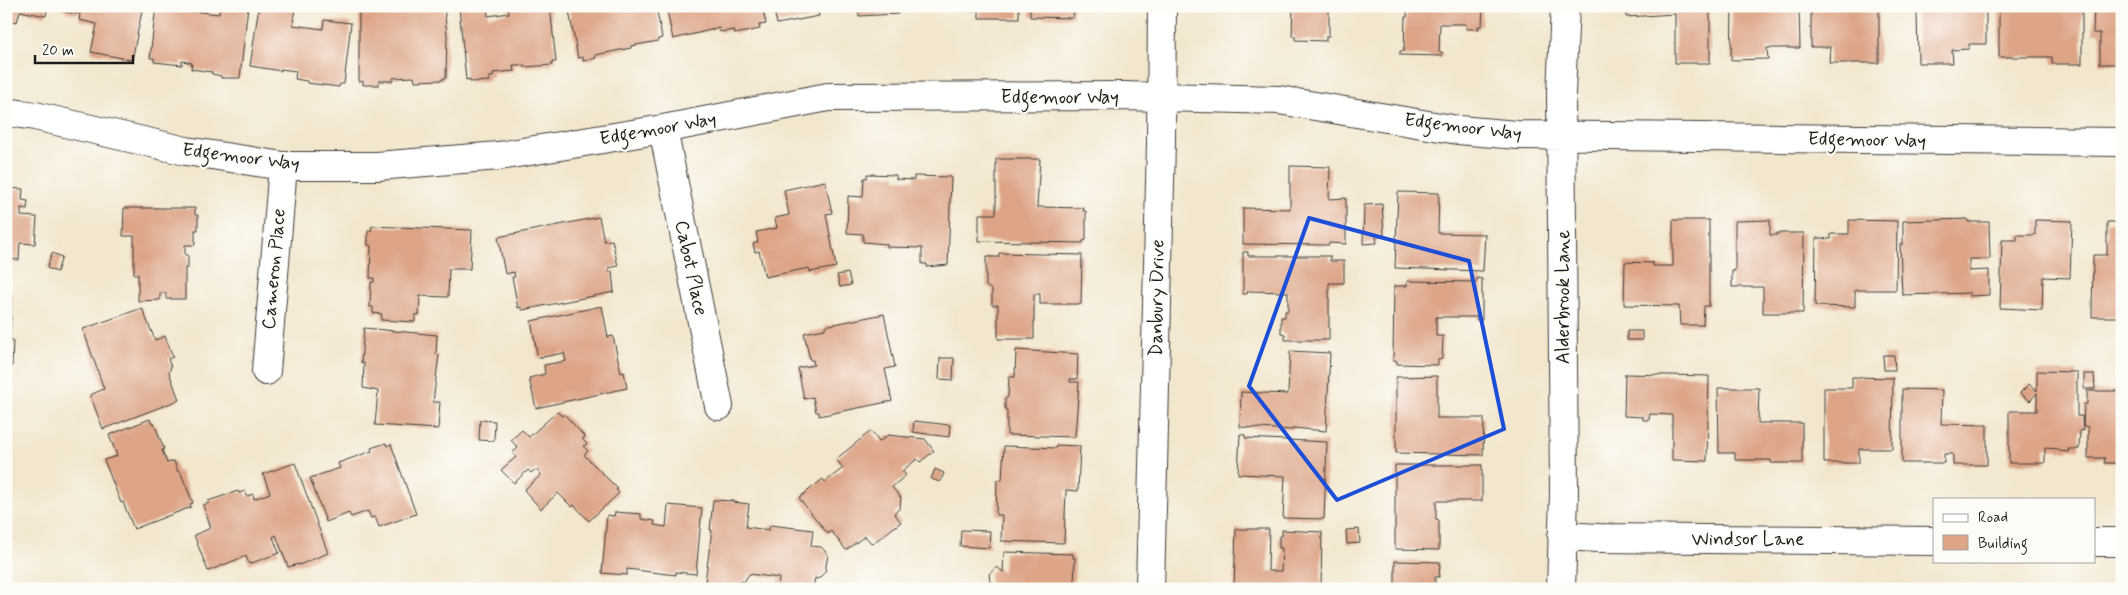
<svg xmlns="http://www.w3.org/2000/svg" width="2128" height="595" viewBox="0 0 2128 595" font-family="Mynerve,sans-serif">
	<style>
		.building { fill: #dda486 }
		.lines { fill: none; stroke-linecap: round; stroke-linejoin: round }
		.minor-casing { stroke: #3c3a37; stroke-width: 30 }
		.minor { stroke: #fff; stroke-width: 28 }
		.marked { fill: none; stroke: #1d4ed8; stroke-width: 4; stroke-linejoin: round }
		.labels { text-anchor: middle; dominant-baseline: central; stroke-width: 4.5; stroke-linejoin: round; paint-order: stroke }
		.street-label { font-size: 19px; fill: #1c1c1c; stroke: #fdfcf7 }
	</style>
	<rect width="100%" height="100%" fill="#fdfcf7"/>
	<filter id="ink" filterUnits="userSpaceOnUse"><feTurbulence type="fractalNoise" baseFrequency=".02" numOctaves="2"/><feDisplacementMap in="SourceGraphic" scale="10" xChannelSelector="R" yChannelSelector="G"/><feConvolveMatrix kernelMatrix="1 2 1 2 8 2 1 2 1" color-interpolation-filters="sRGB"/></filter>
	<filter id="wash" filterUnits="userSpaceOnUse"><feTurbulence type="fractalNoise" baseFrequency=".0096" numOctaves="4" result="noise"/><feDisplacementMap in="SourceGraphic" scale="20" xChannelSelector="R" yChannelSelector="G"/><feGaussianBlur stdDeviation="1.12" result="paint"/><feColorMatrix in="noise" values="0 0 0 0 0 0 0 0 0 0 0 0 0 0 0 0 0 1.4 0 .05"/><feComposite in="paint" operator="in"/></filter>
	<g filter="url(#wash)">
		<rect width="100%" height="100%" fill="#f2e6cd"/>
		<g id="blocks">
			<!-- building -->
			<path class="building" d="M6 6H48L46 16 20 11 17 22 6 20Z
				M57 6H143L132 60 91 52 97 24 79 20 80 13 78 12 77 14 65 12 66 10 57 8Z
				M156 6H192V11L219 14 220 6H248L240 78H221V76L212 74V72L191 69 192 63 182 61V65L154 62V58H150Z
				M259 6H295L293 25 323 29 324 20 351 23 344 84H340L339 87 307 83V81L295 79 296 71 281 69V71L250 66Z
				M397 6H444L447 35 446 78H443V80L415 81 414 77 393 78V81H379V85H363V81L359 82V8H397Z
				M487 6 488 16 509 13 508 6H550L556 62H552V65L524 67V65H513L514 71 493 73V77H489L490 81 470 82V79L466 80 459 7Z
				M568 6H656L662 38 658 39V41L631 46V48L595 55 596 58 583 61V57L578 58Z
				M666 6H762L766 24 759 25 760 29 735 34 734 30 720 32 719 28 673 39Z
				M773 6H817L819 16 777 24Z
				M858 6H895L898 14 859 16Z
				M944 6H974V11L944 10Z
				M979 6H1019V18H979Z
				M1030 6H1074L1073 18 1030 17Z
				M1293 6H1329V36H1326V41L1295 40V36H1292Z
				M1407 6H1483L1482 26H1478L1479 29H1466V24H1440L1439 52H1442V56L1400 55V51H1404L1405 17H1407Z
				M1626 6H1710V63H1675V14L1626 17Z
				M1799 6 1800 48H1767L1768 59 1731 60 1732 7Z
				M1811 6H1879V63H1829L1830 47H1811Z
				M1919 6H1986V44H1969V49L1952 50 1953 63H1918L1917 12H1919Z
				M1999 6H2082V64H2052V57H1999Z
				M2094 6H2122V64H2100V33H2093Z
				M996 159H1040L1037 207 1084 208 1083 211H1086V240L1083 241V243L979 241V214H996Z
				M1290 166 1330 167 1329 199 1346 198V244L1329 243V245L1243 244V208L1290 209Z
				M867 174 896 175V179L914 180V176L951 177 948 265 927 267V264H922V248L887 247V244L863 242V234L847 233 848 196 863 197 864 178H867Z
				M825 181 832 213 826 214 836 267 810 272 809 268 765 277 759 251 755 252 753 244 758 242 756 232 777 228 775 218 789 215 784 190Z
				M6 188 23 189 22 200 28 201 27 209 21 208V216L37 217 35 244 20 243 19 260 6 259Z
				M1398 192 1439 193 1438 233 1485 234 1483 271 1395 268Z
				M1382 204 1384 236 1376 237 1377 243 1363 244 1364 205Z
				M124 208H195V215H198V230H195V245H185V255H188V268H185V299H166V293H160V300L138 301V274H134V236H123Z
				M599 217 604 241 612 240 618 266 608 268 609 272 612 271 614 292 522 310 521 307 518 308 512 277H515L514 272 505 274 498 237Z
				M1968 219V222H1989L1990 259H1969V271L1989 270V295L1970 296V293L1902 295 1900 244H1903V221Z
				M1673 220H1709V306H1704L1703 325H1680L1679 306 1624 305 1625 262 1653 263V266H1673Z
				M1770 220V235H1777V233H1804L1803 313H1763V287H1732V271H1735V221Z
				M1849 220 1897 221 1896 290H1855V307L1815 306 1816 238 1831 239V234H1849Z
				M2035 220 2072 221 2070 278 2043 277 2042 310 2000 308 2002 240H2017V235H2035Z
				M2107 222H2122V317H2092L2093 255H2107Z
				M372 226 472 230 470 269H449L448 297 420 296 419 315H415V322L381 320 382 314 373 313V307H370L371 282H374V278H370L371 246 368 245V231H371Z
				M1243 252H1248V256H1330V261H1344V283H1329V340H1285V334L1281 333V317H1285V311H1288V292L1248 291 1247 294H1243Z
				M52 253 62 257 57 272 47 268Z
				M999 253 1082 255 1081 304H1040V294H1034V339H998V305H992V290L986 286V257H999Z
				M848 273 851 285 840 287 837 275Z
				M1477 278 1482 279V320H1477V317H1436V336H1443L1442 359 1438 360V365L1397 364V361H1393L1394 286H1407V281L1477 282Z
				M6 294H12L10 339 13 340 12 366H6Z
				M602 306 608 337 613 336 621 373 624 372 627 388 536 408 529 378 545 374 544 365 566 361 564 353 538 358 531 321Z
				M142 308 155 340 165 336 173 357 168 359 171 367 169 372 179 400 103 429 90 395 104 389 83 329Z
				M884 314 895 367 885 369 892 401 819 416V412H816L813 397 804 399 798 368 814 365 813 360H810L804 333 825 329V326Z
				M364 328 437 335 436 354 439 355 433 402H440L438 429 375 425 378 391 363 388 364 363H361Z
				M1627 331H1642V340H1627Z
				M1016 350 1078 354 1077 379H1070V382H1079L1075 437 1007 435V411L1005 408V399L1008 397 1009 377H1015Z
				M1290 351 1330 353 1326 431 1293 428V430L1240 427 1241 392 1288 394Z
				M1883 355H1894L1895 370H1884Z
				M940 358H954L953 380 939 379Z
				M2037 371 2077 372V416H2082L2083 431 2080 430 2079 449H2068L2069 452 2059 451V449L2045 448V463H2009V411H2037V393L2030 401 2020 393 2029 384 2037 391Z
				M1625 374 1709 376 1707 461 1672 460V415L1650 414 1649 420H1643V417L1624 416Z
				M2084 374H2094L2095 389H2084Z
				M1437 376V418H1484L1483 455 1396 453V377Z
				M1852 377 1893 378 1892 449H1859V463H1824V388H1852Z
				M1718 388H1759L1758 423H1802V463H1771V460H1735V453H1719Z
				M1902 389 1942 390 1941 424 1987 425V465H1953V454H1944V463H1902Z
				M2087 391H2122V463H2104L2105 458H2088V427L2083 426 2084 404H2087Z
				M557 412 562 416 564 414 585 437 582 439 587 444 583 446 588 451 584 455 618 489 616 490 619 493 589 521 574 505 572 507 558 493 541 509 524 490 541 475 536 469 531 473 528 470 514 483 501 470 516 457 512 453 518 448 511 440 522 430 529 437Z
				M150 419 151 423H154L164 449 162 450 167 463 174 461 178 472 180 471 193 503 190 504 191 507 134 529 123 502 121 503 104 460 117 456 109 435Z
				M480 420 495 421 494 441 479 440Z
				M914 421 950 425 949 437 913 432Z
				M871 431 879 442 888 435 925 439 934 451 920 462 917 459 902 471 906 475 892 487 901 498 900 508 894 513 901 522 872 544 865 536 846 550 831 531 828 534 799 498 823 479 825 482 843 468 836 459Z
				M1240 434 1245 435V438L1327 442 1324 519 1283 518 1285 476 1238 474Z
				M386 443 387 446 391 444 416 514 379 527 375 517 371 518 368 511 351 517 349 513 326 522 310 478 340 468 338 463 372 451 371 448Z
				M1056 445 1080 446 1078 491 1066 490 1064 543 1001 541 1002 515H996L997 480H1002L1004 446 1056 448Z
				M295 463 328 553 299 565V564L288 567 276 535 273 537 279 553 249 564 246 556 208 571 194 535 211 528 203 505 209 503 208 501 238 491 239 493 245 491 247 496 253 494 254 499 270 493 263 474Z
				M1395 465H1482V501H1436V519L1439 520V550L1395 549Z
				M935 469 944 473 940 482 931 479Z
				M713 500 734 501 733 502 749 504 746 527 769 530 770 525 813 530 811 546 821 547 828 554 825 572 818 579 815 578 813 589H778L779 578 749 574 744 582 741 581 740 589H704L712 530H710Z
				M668 505 702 508 696 574 676 572V575L627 569V575L602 573 607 515 614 516 615 512 641 514V519L655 521 654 525 666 527Z
				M1236 529H1269L1268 571H1281L1282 548H1279V536H1282V530L1322 532 1321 589H1234Z
				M1359 529 1360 543 1347 544 1346 530Z
				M961 530 990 531 989 548 960 546Z
				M1004 552 1073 554V558H1075L1074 586H1071V589H991L989 574 997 567 1003 572Z
				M1395 561 1440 562 1439 577H1435V589H1395Z"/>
		</g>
	</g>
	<g filter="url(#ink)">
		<use href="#blocks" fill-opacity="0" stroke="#3c3a37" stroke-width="1"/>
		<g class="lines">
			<defs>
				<path id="minor" d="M6 112 35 116 186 151 283 166H377L499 156 663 129 828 97 1123 96 1279 100 1458 130 1517 135 2122 142
					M663 129 719 406
					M266 371 283 166
					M1562 536 1599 538 1934 541
					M2094 542H2122
					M1150 589 1161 142 1162 6
					M1561 589 1564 495 1561 93 1565 6"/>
			</defs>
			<!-- minor casing -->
			<use href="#minor" class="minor-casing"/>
			<!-- minor -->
			<use href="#minor" class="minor"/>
		</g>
	</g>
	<!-- marked area -->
	<path class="marked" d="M1309 218 1469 261 1504 429 1337 500 1249 386Z"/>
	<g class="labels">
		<!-- street labels -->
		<g class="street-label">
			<text x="1060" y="97">Edgemoor Way</text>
			<text transform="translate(1463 127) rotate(7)">Edgemoor Way</text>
			<text transform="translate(658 129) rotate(-10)">Edgemoor Way</text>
			<text transform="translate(1867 140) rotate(1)">Edgemoor Way</text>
			<text transform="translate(241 157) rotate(7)">Edgemoor Way</text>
			<text transform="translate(691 268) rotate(78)">Cabot Place</text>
			<text transform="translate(274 269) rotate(-85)">Cameron Place</text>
			<text transform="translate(1563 297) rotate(-90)">Alderbrook Lane</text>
			<text transform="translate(1157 298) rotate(-89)">Danbury Drive</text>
			<text x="1748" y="539">Windsor Lane</text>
		</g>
	</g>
	<!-- margin -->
	<rect width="2128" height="595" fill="none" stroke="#fdfcf7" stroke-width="25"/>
	<!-- legend -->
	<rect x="1933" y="498" width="162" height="65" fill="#fdfcf7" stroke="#a3a29f"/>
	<rect x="1943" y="514" width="25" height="8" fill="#ffffff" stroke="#a3a29f"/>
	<text x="1978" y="522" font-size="15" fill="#1c1c1c">Road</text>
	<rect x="1943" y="535" width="25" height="15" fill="#dda486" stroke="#a3a29f"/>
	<text x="1978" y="548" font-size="15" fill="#1c1c1c">Building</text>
	<!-- scale -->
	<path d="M35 55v8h98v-8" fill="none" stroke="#1c1c1c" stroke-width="2.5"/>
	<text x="42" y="55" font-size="15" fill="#1c1c1c" stroke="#fdfcf7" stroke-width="4" paint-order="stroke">20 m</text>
</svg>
